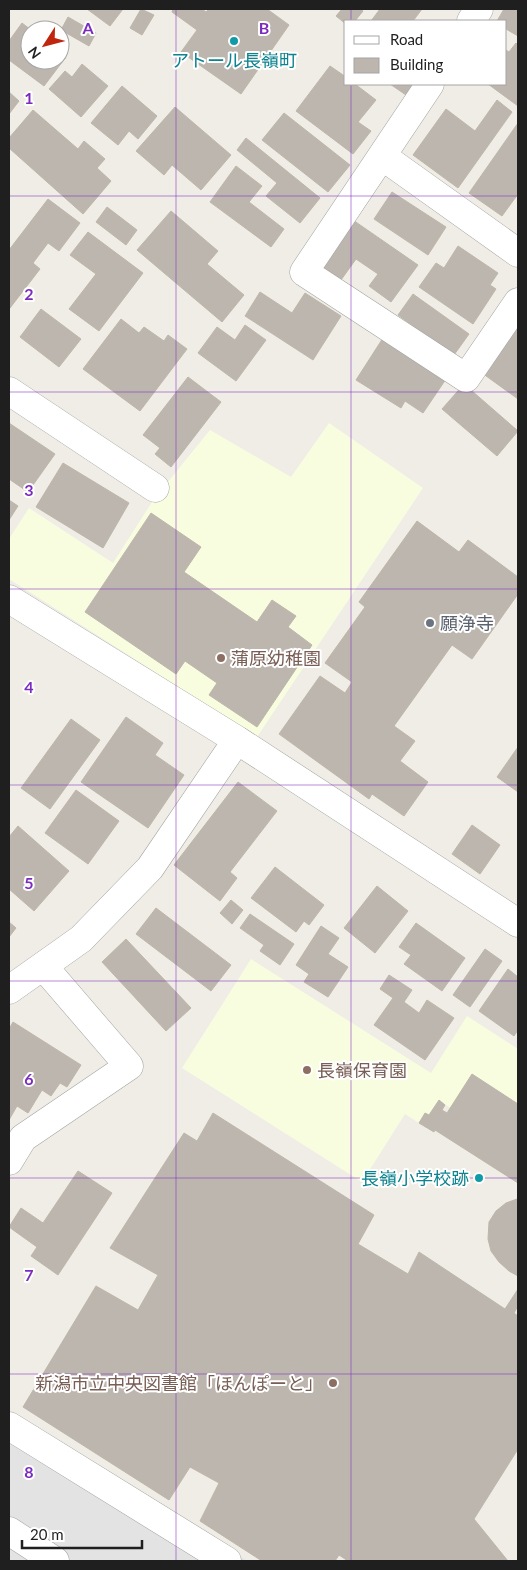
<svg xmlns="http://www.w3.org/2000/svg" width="527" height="1570" viewBox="0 0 527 1570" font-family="Lato,'Noto Sans JP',sans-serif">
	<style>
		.education { fill: #f9fde0 }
		.parking { fill: #e3e3e3 }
		.building { fill: #bcb6af; stroke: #bfb6a9 }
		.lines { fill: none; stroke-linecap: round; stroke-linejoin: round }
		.minor-casing { stroke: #a3a3a3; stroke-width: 29 }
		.minor { stroke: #fff; stroke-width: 28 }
		.grid { fill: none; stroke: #7b2cbf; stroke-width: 1; stroke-opacity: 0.55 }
		.culture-dot { fill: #0f9aa8; stroke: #fff; stroke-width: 2 }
		.worship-dot { fill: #6b7280; stroke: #fff; stroke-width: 2 }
		.education-dot { fill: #8d6e63; stroke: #fff; stroke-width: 2 }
		.labels { text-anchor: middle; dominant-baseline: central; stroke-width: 4; stroke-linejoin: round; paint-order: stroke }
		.culture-label { font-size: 18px; fill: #0d838f; stroke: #fff }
		.worship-label { font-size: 18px; fill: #5b616d; stroke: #fff; text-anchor: start }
		.education-label { font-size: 18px; fill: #785e54; stroke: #fff; text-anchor: start }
		.grid-label { font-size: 16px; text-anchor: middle; font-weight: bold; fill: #7b2cbf; stroke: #fff; stroke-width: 4; stroke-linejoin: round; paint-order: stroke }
	</style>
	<rect width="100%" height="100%" fill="#efede5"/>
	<!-- education -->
	<path class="education" d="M329 423 423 488 257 737 9 579V539L29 508 113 563 154 499 210 430 291 477Z
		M251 959 431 1073 467 1016 518 1049V1104L472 1074 451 1108 439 1101 429 1115 425 1113 419 1123 405 1114 362 1182 182 1068Z"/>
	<!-- parking -->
	<path class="parking" d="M9 1413 247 1561H9Z"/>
	<!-- building -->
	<path class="building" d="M87 9H123L110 26Z
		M141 9 154 15 142 35 130 28Z
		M173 9H202L206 12 209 9H267L289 25 241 94 181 52 197 30 172 12Z
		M342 9H360L363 11 355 21H346V24L336 16Z
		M380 9H422L413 21H371Z
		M504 9H518V36L506 29V21H497Z
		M68 17 96 33 89 46 61 30Z
		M22 23 31 30 30 60H60V52L66 57 44 86 9 60V41Z
		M516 43 518 45V106L488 84H506V50L509 52Z
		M82 64 108 86 81 117 49 89 65 71 72 77Z
		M330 66 346 77V84H355L376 100 358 122 371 131 353 154 296 111Z
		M390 84H413L406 95Z
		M122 86 157 116 138 139 129 131 118 145 91 123Z
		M9 92 19 101 9 114Z
		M497 100 512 112 458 188 413 155 446 109 475 131Z
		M175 107 231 155 201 190 172 165 164 175 136 151Z
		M33 110 78 149 84 141 105 159 97 168 111 181 83 214 9 148V138Z
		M284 113 350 165 328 192 262 140Z
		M518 123V194L502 216 469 193Z
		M246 138 320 198 300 223 266 196 277 183 237 150Z
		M236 166 262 186 249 202 284 229 271 247 210 202Z
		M392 192 446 227 428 255 374 219Z
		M48 199 80 223 59 251 48 243 33 263 40 269 10 308 9 250Z
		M107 207 137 230 126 245 96 222Z
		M171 211 218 251 207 264 244 295 222 322 137 250Z
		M350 218 418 265 391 302 369 286 378 274 356 259 341 280 318 264Z
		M88 232 143 273 99 331 69 309 96 274 70 255Z
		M458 246 498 273 490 285 496 289 473 324 419 287 436 263 444 268Z
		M260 292 292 313 305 293 341 316 313 360 245 316Z
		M413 294 469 334 454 355 398 315Z
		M41 309 81 339 59 367 20 337Z
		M121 319 139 333 144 327 164 341 168 335 187 349 140 411 83 369Z
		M518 322V399L482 373Z
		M245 325 266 340 236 381 198 353 217 327 235 340Z
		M383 338 446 379 423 413 405 401 401 408 356 380Z
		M188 377 221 402 171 467 155 454 160 448 143 435Z
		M464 384 518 431 497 456 442 409Z
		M9 423 55 454 28 492 9 479Z
		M63 463 129 503 103 548 36 507Z
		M9 500 18 506 9 520Z
		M151 513 201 547 184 572 257 622 272 600 296 616 288 627 312 645 257 727 209 695 217 683 185 661 176 674 85 612Z
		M417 521 459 552 468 540 518 577V594L472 659 452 645 394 726 415 741 400 761 428 782 404 816 372 794 369 799 279 734 320 676 345 693 352 682 325 663 365 607 359 602Z
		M126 717 163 743 155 755 184 775 148 828 81 782Z
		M71 719 100 740 50 809 21 788Z
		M518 747V792L497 777Z
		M238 782 277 811 230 872 237 878 220 901 174 865Z
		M76 790 119 821 88 864 45 833Z
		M472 825 500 845 480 874 452 854Z
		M18 826 69 871 34 911 9 889V837Z
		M275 867 324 905 309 925 304 921 296 932 251 898Z
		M377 886 408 911 375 953 344 928Z
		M231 900 243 910 232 924 220 913Z
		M156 908 231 965 211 991 136 934Z
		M250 914 294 944 280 965 260 951 264 945 240 928Z
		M9 922 16 928 9 937Z
		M416 923 465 958 442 991 404 964 411 955 399 947Z
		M321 926 339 938 328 954 348 967 328 997 304 982 309 974 296 965Z
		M126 939 191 1008 166 1031 102 962Z
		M485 949 502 961 470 1007 453 995Z
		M508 969 518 977V1030L514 1036 479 1011Z
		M389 975 412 990 404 1002 419 1013 427 1000 454 1018 425 1060 374 1025 393 998 380 989Z
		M13 1022 81 1065 67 1087 60 1083 51 1096 42 1090 28 1113 17 1106 9 1120V1029Z
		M472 1074 518 1104V1183L435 1130 434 1132 419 1123 425 1113 429 1115 439 1100 445 1105 442 1110 447 1113Z
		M213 1113 374 1215 358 1244 408 1274 419 1252 505 1309 518 1289V1306L514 1313 518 1316V1449L474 1519 508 1561H348L339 1555 335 1561H262L200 1521 219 1483 190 1467 169 1500 23 1407 96 1286 138 1310 158 1275 110 1248 184 1133 197 1141Z
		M78 1171 112 1193 58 1275 31 1256 37 1247 9 1227 21 1208 43 1223Z
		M517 1199H518V1276L509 1271 499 1262 491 1251 488 1239 489 1222 496 1211 506 1203Z"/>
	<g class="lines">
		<defs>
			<path id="minor" d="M471 21 479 9
				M430 84 304 272 466 378 518 302
				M382 156 518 253
				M9 391 155 488
				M9 599 237 740 518 923
				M9 990 81 939 150 868 237 740
				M9 1161 23 1138 129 1066 43 966
				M9 1426 227 1561
				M9 1531 55 1561"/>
		</defs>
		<!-- minor casing -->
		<use href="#minor" class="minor-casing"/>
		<!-- minor -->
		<use href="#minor" class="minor"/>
	</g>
	<!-- grid -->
	<path class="grid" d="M176 9V1561M351 9V21M351 84V1561M9 196H518M9 392H518M9 589H518M9 785H518M9 981H518M9 1178H518M9 1374H518"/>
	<!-- markers -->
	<g class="culture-dot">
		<circle cx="234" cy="41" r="5"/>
		<circle cx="479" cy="1178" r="5"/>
	</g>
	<circle class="worship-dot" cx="430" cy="623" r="5"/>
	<g class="education-dot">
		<circle cx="221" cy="658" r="5"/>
		<circle cx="307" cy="1070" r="5"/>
		<circle cx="333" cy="1383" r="5"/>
	</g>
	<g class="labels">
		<!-- culture labels -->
		<g class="culture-label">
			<text x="234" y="60">アトール長嶺町</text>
			<text x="469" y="1178" text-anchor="end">長嶺小学校跡</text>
		</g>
		<!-- worship labels -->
		<g class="worship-label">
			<text x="440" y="623">願浄寺</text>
		</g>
		<!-- education labels -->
		<g class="education-label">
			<text x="231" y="658">蒲原幼稚園</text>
			<text x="317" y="1070">長嶺保育園</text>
			<text x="323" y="1383" text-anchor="end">新潟市立中央図書館「ほんぽーと」</text>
		</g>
	</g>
	<g class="grid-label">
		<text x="88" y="34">A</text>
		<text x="264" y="34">B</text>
		<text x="29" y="104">1</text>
		<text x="29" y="300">2</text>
		<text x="29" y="496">3</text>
		<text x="29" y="693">4</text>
		<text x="29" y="889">5</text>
		<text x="29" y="1085">6</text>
		<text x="29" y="1281">7</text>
		<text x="29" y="1478">8</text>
	</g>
	<!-- border -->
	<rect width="527" height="1570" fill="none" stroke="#1f1f1f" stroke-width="20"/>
	<!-- legend -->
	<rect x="344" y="20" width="162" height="65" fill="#ffffff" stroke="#a5a5a5"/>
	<rect x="354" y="36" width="25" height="8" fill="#ffffff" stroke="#a5a5a5"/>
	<text x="390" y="45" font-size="15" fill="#1f1f1f">Road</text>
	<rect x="354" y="58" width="25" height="15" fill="#bcb6af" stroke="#a5a5a5"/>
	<text x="390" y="70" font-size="15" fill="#1f1f1f">Building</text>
	<!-- north arrow -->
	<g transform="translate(45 45) rotate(234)"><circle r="24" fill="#ffffff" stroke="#a5a5a5"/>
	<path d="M0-4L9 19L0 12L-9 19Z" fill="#c0260d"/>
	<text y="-8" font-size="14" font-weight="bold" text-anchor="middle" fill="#1f1f1f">N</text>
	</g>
	<!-- scale -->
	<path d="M22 1540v8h120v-8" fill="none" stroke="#1f1f1f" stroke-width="2.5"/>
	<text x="30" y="1540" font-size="15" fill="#1f1f1f" stroke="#ffffff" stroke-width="4" paint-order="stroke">20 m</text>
</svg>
